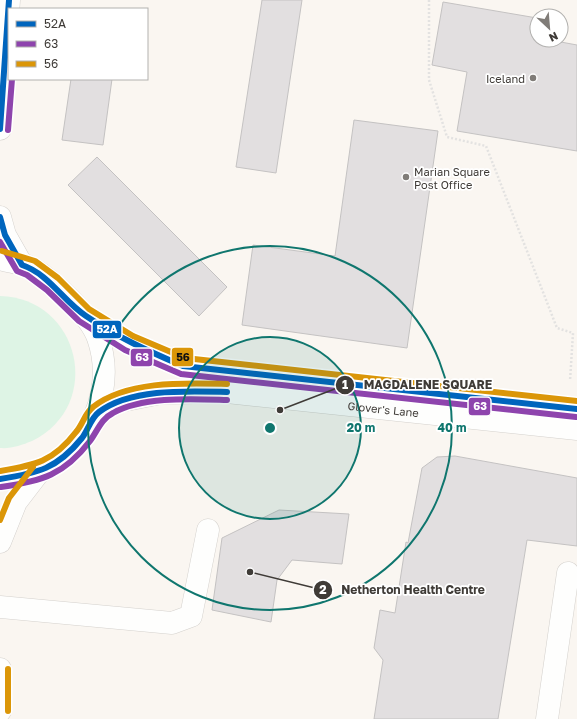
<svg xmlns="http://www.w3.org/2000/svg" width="577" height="719" viewBox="0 0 577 719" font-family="'Golos Text',sans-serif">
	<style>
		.green { fill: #def4e5 }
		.building { fill: #e2dfe0; stroke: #c4c2c2 }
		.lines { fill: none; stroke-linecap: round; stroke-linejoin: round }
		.minor-casing { stroke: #d4d1cd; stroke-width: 23 }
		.path { stroke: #e3e2e1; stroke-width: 2.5; stroke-dasharray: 2 2; stroke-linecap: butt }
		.minor { stroke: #fefefd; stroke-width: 22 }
		.bus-1-casing { stroke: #fff; stroke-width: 9 }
		.bus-2-casing { stroke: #fff; stroke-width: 9 }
		.bus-3-casing { stroke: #fff; stroke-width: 9 }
		.bus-1 { stroke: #0065bd; stroke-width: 6 }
		.bus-2 { stroke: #8e44ad; stroke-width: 6 }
		.bus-3 { stroke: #db9608; stroke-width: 6 }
		.ring { fill: none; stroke: #0f766e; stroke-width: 2 }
		.poi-dot { fill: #807c78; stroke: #fff; stroke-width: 1.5 }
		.labels { text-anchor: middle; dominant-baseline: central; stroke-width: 3.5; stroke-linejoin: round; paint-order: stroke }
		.poi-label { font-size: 11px; fill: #3f3b37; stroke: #fff; text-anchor: end }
		.street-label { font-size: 11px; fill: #3f3b37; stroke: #fff }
		.centre { fill: #0f766e; stroke: #fff; stroke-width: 2 }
		.ring-label { font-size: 12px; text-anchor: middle; font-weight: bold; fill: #0f766e; stroke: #fff; stroke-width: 3.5; stroke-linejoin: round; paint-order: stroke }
		.leader { fill: none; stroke: #3f3b37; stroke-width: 1.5 }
		.callout-dot { fill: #3f3b37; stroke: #fff; stroke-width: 1.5 }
		.mark-label { font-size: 12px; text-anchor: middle; font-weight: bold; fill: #fff }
		.callout-label { font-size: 12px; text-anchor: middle; font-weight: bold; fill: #3f3b37; stroke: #fff; stroke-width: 3.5; stroke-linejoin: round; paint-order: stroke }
		.line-badge { stroke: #fff; stroke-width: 1.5 }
		.badge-label { font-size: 11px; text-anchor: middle; font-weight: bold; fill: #fff }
		.pale-badge-label { font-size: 11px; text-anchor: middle; font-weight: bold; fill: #111 }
	</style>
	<rect width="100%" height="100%" fill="#faf6f1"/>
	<!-- green -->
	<path class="green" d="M0 296C80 298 105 405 32 441 22 445 11 449 0 448Z"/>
	<!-- building -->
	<path class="building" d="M262 0H302L276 173 236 167Z
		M443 2 537 18V40H550L577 45V151L457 131 467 72 432 65Z
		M71 79H112L103 145 62 140Z
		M354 120 438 131 407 348 242 325 253 245 335 256Z
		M97 157 227 287 199 316 68 185Z
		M455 456 577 478V546L527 540 498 719H374L383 660 374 648 380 610 395 613 406 542 408 543 422 468 437 457Z
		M279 510 349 514 342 564 292 560 277 580 271 622 212 610 222 538Z"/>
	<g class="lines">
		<defs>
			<g id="minor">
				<path d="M0 129 9 0"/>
				<path d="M0 217 5 235 22 265"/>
				<path d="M0 259C10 262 23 263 32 268 53 281 90 315 98 338 110 372 103 414 79 440 69 452 54 466 39 472 27 476 12 477 0 479"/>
				<path d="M84 315 129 343 183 366 577 409"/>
				<path id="s1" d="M97 413 116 402 161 393 227 392 577 429"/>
				<path d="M0 542 16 502 39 472"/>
				<path d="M0 607 172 623 191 616 208 530"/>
				<path d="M0 669V711"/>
				<path d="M547 719 568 573"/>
			</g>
		</defs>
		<!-- minor casing -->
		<use href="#minor" class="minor-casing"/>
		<!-- path -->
		<path class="path" d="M429 0V80L447 137 486 146 557 328 573 333 570 381"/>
		<!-- minor -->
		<use href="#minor" class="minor"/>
		<defs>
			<path id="bus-1" d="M0 129 9 0
				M0 217 5 235 22 265C49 274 63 301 86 316 117 337 148 351 183 366L577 409
				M0 479C38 473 57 469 82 438 88 430 91 418 99 412 131 388 188 391 227 392"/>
			<path id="bus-2" d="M8 130 12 79
				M0 242 17 271 27 275 47 290 79 321 125 350 181 374 576 417
				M1 487C42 481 64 475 90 441 98 430 101 419 113 413 143 396 193 399 227 400"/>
			<path id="bus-3" d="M2 251 35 261 58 278 89 309 133 336 185 358 577 401
				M0 471C35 465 53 462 76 432 83 424 85 413 93 407 127 380 187 383 227 384
				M0 520 9 498 33 467
				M8 669V711"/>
		</defs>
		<!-- bus-1 casing -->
		<use href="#bus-1" class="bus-1-casing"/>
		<!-- bus-2 casing -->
		<use href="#bus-2" class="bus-2-casing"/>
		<!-- bus-3 casing -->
		<use href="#bus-3" class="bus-3-casing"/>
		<!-- bus-1 -->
		<use href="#bus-1" class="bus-1"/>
		<!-- bus-2 -->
		<use href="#bus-2" class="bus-2"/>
		<!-- bus-3 -->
		<use href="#bus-3" class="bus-3"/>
	</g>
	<!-- distance rings -->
	<circle cx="270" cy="428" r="91" fill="#0f766e" fill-opacity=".12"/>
	<g class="ring">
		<circle cx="270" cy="428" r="91"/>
		<circle cx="270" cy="428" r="182"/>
	</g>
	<!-- markers -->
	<g class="poi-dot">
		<circle cx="533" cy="78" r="4"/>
		<circle cx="406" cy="177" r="4"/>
	</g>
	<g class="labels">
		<!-- poi labels -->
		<g class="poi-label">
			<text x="525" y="78">Iceland</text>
			<text x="414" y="171" text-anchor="start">Marian Square<tspan x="414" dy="13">Post Office</tspan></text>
		</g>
		<!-- street labels -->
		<g class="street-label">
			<text stroke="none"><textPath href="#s1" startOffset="291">Glover's Lane</textPath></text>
		</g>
	</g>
	<circle cx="270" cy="428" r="6" class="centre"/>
	<g class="ring-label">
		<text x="361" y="432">20 m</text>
		<text x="452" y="432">40 m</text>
	</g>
	<!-- callouts -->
	<path class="leader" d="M280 410L345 385M250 572L323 590"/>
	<g class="callout-dot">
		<circle cx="280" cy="410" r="4"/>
		<circle cx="250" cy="572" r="4"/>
		<circle cx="345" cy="385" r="10"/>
		<circle cx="323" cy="590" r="10"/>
	</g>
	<g class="mark-label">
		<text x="345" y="389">1</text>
		<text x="323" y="594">2</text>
	</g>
	<g class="callout-label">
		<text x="428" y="389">MAGDALENE SQUARE</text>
		<text x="413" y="594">Netherton Health Centre</text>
	</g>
	<g class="line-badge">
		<rect x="92" y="320" width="30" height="19" rx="4" fill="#0065bd"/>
		<rect x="171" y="347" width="23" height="20" rx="4" fill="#db9608"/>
		<rect x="130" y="348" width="23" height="19" rx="4" fill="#8e44ad"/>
		<rect x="468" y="397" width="23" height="19" rx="4" fill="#8e44ad"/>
	</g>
	<g class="badge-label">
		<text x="107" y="333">52A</text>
		<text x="142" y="361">63</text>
		<text x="480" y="410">63</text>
	</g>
	<g class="pale-badge-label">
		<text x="183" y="361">56</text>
	</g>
	<!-- legend -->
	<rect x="8" y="8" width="140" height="72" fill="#ffffff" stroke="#b2b1af"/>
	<rect x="16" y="21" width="20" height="6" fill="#0065bd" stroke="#b2b1af"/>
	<text x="44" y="28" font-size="12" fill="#3f3b37">52A</text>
	<rect x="16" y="41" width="20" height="6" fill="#8e44ad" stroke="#b2b1af"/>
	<text x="44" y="48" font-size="12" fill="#3f3b37">63</text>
	<rect x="16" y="61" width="20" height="6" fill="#db9608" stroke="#b2b1af"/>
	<text x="44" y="68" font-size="12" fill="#3f3b37">56</text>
	<!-- north arrow -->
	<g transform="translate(549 28) rotate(154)"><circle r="19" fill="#ffffff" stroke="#b2b1af"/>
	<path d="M0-3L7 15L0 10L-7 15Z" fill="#807c78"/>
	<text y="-6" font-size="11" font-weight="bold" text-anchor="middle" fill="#3f3b37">N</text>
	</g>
</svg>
